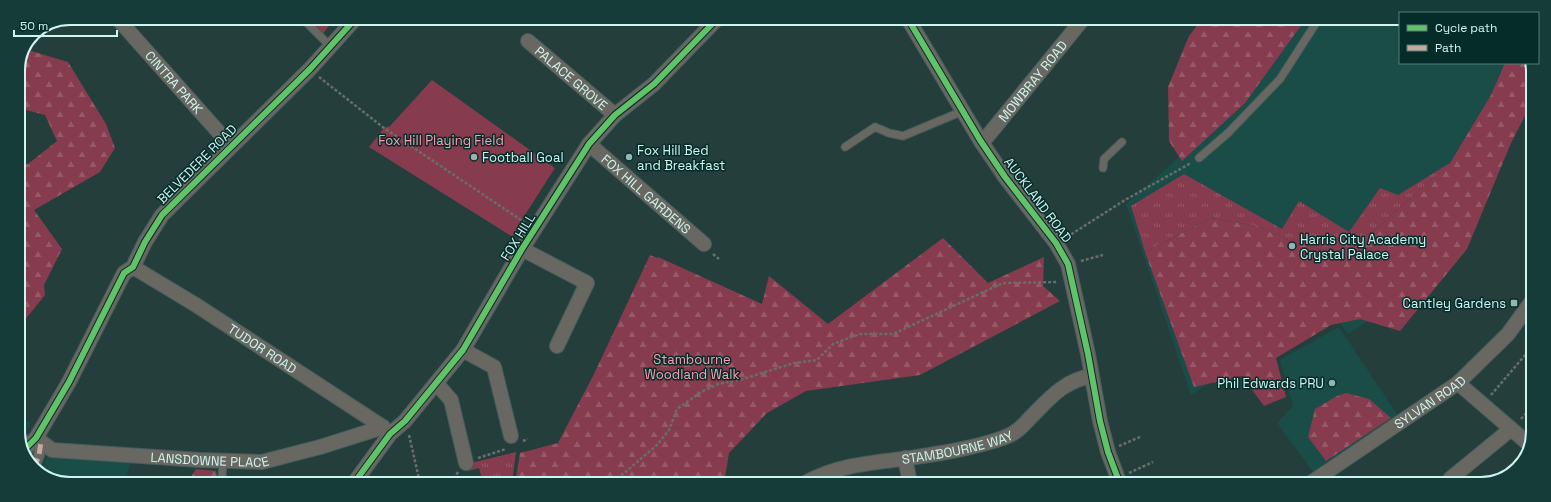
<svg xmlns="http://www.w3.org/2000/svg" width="1551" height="502" viewBox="0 0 1551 502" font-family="'Space Grotesk',sans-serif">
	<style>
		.built { fill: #1a4c48 }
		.grass { fill: url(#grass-tufts) }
		.forest { fill: url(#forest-firs) }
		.green { fill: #873b4e }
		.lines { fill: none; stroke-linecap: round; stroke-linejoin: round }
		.service-casing { stroke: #455d5b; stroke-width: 9 }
		.pedestrian-casing { stroke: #455d5b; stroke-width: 12 }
		.minor-casing { stroke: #455d5b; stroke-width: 16 }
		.path { stroke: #686e69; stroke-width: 2.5; stroke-dasharray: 3 2; stroke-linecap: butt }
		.service { stroke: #696761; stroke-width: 7 }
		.pedestrian { stroke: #696761; stroke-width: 10 }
		.minor { stroke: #696761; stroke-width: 14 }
		.quiet { stroke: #c3a89e; stroke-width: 5; stroke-dasharray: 10 5; stroke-linecap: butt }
		.cycleway-casing { stroke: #062c29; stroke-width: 8 }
		.cycleway { stroke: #61c268; stroke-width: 6 }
		.poi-dot { fill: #92b6b2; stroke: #062c29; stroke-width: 1.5 }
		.labels { text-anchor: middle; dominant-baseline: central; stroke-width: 3; stroke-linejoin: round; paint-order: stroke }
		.street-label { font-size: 13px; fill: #cef6f1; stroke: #062c29 }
		.park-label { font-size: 13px; fill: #faa1b2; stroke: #062c29 }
		.poi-label { font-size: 13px; fill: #cef6f1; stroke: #062c29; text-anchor: start }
		.rim { fill: none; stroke: #cef6f1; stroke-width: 2 }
	</style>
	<defs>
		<pattern id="grass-tufts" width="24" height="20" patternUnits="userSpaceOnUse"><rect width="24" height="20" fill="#873b4e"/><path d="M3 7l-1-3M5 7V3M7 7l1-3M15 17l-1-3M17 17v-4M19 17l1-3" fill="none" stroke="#975868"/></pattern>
		<pattern id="forest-firs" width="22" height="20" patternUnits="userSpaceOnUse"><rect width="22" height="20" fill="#873b4e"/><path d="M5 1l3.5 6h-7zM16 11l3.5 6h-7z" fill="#975868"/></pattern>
	</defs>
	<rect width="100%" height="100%" fill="#243e3c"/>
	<!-- built -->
	<path class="built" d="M1300 20H1400V63H1526L1421 287 1348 334 1328 307 1191 395 1126 204 1242 101Z
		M1339 327 1399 417 1314 473 1277 423 1293 406 1280 360Z
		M18 416 31 423 21 442 18 435Z
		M50 451 133 458 124 482H56L40 472Z"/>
	<!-- grass -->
	<path class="grass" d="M1450 163 1374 231 1334 253 1290 241 1257 226 1211 218 1145 252 1131 206 1184 174 1282 229 1299 201 1349 232 1380 188 1398 195Z
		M516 452 512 483H483L479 468 468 471 467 464Z"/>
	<!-- forest -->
	<path class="forest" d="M1202 19 1305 20 1245 103 1182 161 1169 141 1168 87 1189 36Z
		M28 50 68 62 106 124 115 148 100 172 34 210 62 249 44 285 45 295 24 321 18 320V167L28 164 57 141 45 115 18 108V88Z
		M1505 63H1532L1533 67V100L1511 143 1467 249 1400 331 1360 319 1331 325 1276 358 1286 397 1264 406 1242 376 1194 387 1145 252 1211 218 1257 226 1290 241 1334 253 1374 231 1450 163 1491 95Z
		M943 238 988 283 1044 257 1043 286 1060 301 920 375 806 391 767 413 729 453 724 483H515L520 453 558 443 594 374 650 255 657 258 658 257 762 304 769 276 828 324Z
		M1346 393 1369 399 1391 418 1326 461 1308 437 1315 409 1337 396Z
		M196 469 216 471 218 482H188Z"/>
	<!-- green -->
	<path class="green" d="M307 18H335L323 34Z
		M432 80 555 168 521 221 513 237 369 147 384 128 390 126Z"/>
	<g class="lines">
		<defs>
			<path id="service" d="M302 18 330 46
				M845 147 875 127 889 133 903 136 963 111
				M1199 158 1228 133 1280 79 1318 20
				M1103 168 1104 159 1122 142
				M223 461 222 478 228 482"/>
			<path id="pedestrian" d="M34 468 39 455 41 442"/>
			<g id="minor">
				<path id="s1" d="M117 18 231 146"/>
				<path d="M908 19 980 140 1005 177 1056 243 1068 264 1088 354 1100 421 1108 452 1120 484"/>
				<path id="s2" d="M528 41 615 115"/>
				<path id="s3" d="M982 143 1083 19"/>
				<path id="s4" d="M589 144 704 244"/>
				<path d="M522 249 587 283 557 346"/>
				<path id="s5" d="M133 267 196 305 383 427 387 432"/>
				<path d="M463 350 494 367 511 436"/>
				<path d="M436 383 451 400 466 463"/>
				<path d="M1458 383 1531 446"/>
				<path id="s6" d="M36 438 52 450 200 460 262 462 320 447 383 427"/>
				<path d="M24 450 36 438 69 382 124 273 133 267 145 242 162 215 310 69 356 18"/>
				<path d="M905 458 910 483"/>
				<path d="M1450 479 1511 429"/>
				<path d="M354 483 390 434 405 421 463 350 522 249 589 144 615 115 654 84 717 19"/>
				<path id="s7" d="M805 483C836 466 868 463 902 459 936 454 971 449 1003 438 1015 434 1022 427 1030 418 1049 399 1063 381 1091 376"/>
				<path id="s8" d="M1309 484 1458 383 1508 334 1532 301"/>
			</g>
		</defs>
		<!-- service casing -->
		<use href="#service" class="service-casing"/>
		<!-- pedestrian casing -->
		<use href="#pedestrian" class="pedestrian-casing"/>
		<!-- minor casing -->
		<use href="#minor" class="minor-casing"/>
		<!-- path -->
		<path class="path" d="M688 25 693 19
			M319 77 384 128 524 222
			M1067 237 1125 200 1191 163
			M713 254 719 259
			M1081 261 1103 255
			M1491 395 1532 347
			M1521 419 1531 408
			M409 435 420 483
			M523 441 528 439
			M1119 446 1142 436
			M478 458 506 449
			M1129 473 1153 462
			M451 483 458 472
			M608 483 623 474 657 445 669 430 677 409 701 392 718 384 743 379 794 363 817 360 833 344 860 334H893L1003 283 1058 282"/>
		<!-- service -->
		<use href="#service" class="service"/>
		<!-- pedestrian -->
		<use href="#pedestrian" class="pedestrian"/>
		<!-- minor -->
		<use href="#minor" class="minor"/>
		<!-- quiet -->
		<path class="quiet" d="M34 468 39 455 41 442"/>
		<defs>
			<path id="cycleway" d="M908 19 980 140 1005 177 1056 243 1068 264 1088 354 1100 421 1108 452 1120 484
				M24 450 36 438 69 382 124 273 133 267 145 242 162 215 310 69 356 18
				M354 483 390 434 405 421 463 350 522 249 589 144 615 115 654 84 717 19"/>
		</defs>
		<!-- cycleway casing -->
		<use href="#cycleway" class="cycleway-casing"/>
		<!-- cycleway -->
		<use href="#cycleway" class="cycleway"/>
	</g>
	<!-- markers -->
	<g class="poi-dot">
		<circle cx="474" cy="157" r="4"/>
		<circle cx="629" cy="157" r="4"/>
		<circle cx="1292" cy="246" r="4"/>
		<rect x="1510" y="299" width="8" height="8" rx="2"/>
		<circle cx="1332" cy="383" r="4"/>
	</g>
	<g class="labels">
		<!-- street labels -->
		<g class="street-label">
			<text stroke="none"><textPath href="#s2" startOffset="57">PALACE GROVE</textPath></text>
			<text stroke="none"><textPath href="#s3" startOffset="80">MOWBRAY ROAD</textPath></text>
			<text stroke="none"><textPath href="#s1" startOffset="86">CINTRA PARK</textPath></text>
			<text transform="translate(197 164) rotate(-45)">BELVEDERE ROAD</text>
			<text stroke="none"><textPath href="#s4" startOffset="76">FOX HILL GARDENS</textPath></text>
			<text transform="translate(1038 200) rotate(53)">AUCKLAND ROAD</text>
			<text transform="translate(518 237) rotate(-58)">FOX HILL</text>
			<text stroke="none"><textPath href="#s5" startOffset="153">TUDOR ROAD</textPath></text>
			<text stroke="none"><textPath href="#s8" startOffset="146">SYLVAN ROAD</textPath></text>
			<text stroke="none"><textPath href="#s7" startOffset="157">STAMBOURNE WAY</textPath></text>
			<text stroke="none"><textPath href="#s6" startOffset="178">LANSDOWNE PLACE</textPath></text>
		</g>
		<!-- park labels -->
		<g class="park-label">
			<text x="441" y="140">Fox Hill Playing Field</text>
			<text x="692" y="359">Stambourne<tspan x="692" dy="15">Woodland Walk</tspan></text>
		</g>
		<!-- poi labels -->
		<g class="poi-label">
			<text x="637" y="150">Fox Hill Bed<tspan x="637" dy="15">and Breakfast</tspan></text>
			<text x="482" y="157">Football Goal</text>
			<text x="1300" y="239">Harris City Academy<tspan x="1300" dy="15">Crystal Palace</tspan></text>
			<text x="1506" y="303" text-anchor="end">Cantley Gardens</text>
			<text x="1324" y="383" text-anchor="end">Phil Edwards PRU</text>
		</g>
	</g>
	<!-- crop -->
	<path d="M0 0H1551V502H0ZM70 25H1481A45 45 0 0 1 1526 70V432A45 45 0 0 1 1481 477H70A45 45 0 0 1 25 432V70A45 45 0 0 1 70 25Z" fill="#163c39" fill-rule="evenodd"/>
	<path class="rim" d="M70 25H1481A45 45 0 0 1 1526 70V432A45 45 0 0 1 1481 477H70A45 45 0 0 1 25 432V70A45 45 0 0 1 70 25Z"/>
	<!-- legend -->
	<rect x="1399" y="12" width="140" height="52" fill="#062c29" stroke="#567d79"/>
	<rect x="1407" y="25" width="20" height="6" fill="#61c268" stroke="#567d79"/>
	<text x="1435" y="32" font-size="12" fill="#cef6f1">Cycle path</text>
	<rect x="1407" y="45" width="20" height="6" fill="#c3a89e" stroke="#567d79"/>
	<text x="1435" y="52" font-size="12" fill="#cef6f1">Path</text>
	<!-- scale -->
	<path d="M14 30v6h103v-6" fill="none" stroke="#cef6f1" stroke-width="2"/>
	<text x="20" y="30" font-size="12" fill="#cef6f1" stroke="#062c29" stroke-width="3" paint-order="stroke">50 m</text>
</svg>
